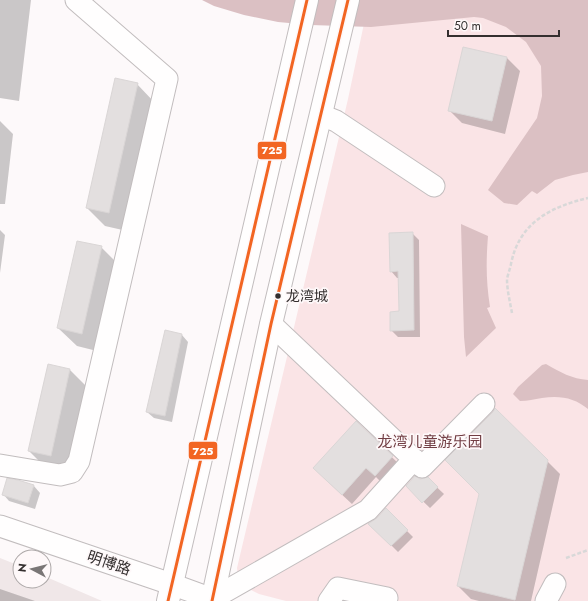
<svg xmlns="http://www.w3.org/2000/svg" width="588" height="601" viewBox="0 0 588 601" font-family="Jost,'Noto Sans SC',sans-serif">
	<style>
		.built { fill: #f0e7e8 }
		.green { fill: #fae4e6 }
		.water { fill: #dbc0c3 }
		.shadow { fill: #0003 }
		.building { fill: #e3dfdf; stroke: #dad6d6 }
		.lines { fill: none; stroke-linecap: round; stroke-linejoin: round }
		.minor-casing { stroke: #c2bdbe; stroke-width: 23 }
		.major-casing { stroke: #c2bdbe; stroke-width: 24 }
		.path { stroke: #d8d8d8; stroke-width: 2.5; stroke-dasharray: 4 2; stroke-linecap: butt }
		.minor { stroke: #fffefe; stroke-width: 21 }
		.major { stroke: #fffefe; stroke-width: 22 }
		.bus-1-casing { stroke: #fef8f9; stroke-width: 6 }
		.bus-1 { stroke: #f26522; stroke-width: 3 }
		.bus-dot { fill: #342f2f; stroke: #fef8f9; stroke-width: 1.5 }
		.labels { text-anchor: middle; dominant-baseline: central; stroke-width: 3.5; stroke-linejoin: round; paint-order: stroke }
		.bus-label { font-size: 14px; fill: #342f2f; stroke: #fef8f9; text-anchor: start }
		.park-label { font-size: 15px; fill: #723e44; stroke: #fef8f9 }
		.street-label { font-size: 15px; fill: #342f2f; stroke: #fef8f9 }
		.line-badge { stroke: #fef8f9; stroke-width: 1.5 }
		.badge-label { font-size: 11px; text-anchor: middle; font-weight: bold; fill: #fff }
	</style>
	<rect width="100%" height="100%" fill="#fdf9fa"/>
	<!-- built -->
	<path class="built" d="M0 558 20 566V581H44V576L102 601H0Z"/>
	<!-- green -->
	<path class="green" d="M369 0H588V601H286L259 594 239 584 237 568 348 99Z"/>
	<!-- water -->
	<path class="water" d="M202 0H588V172L573 175 555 180 537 194 532 191 517 205 504 203 488 190 537 118 542 96 541 66 526 42 506 27 483 18 474 17 371 27 311 25 278 22 244 15 214 6Z
		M461 224 488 236C486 262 486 281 490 307L487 308 496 328 466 357 464 337Z
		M546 364C560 372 572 379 588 380V409C575 398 560 395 542 398 534 399 528 401 520 401L513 394 518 387 542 365Z"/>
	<!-- shadow -->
	<path class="shadow" d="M0 0H31L19 101 0 98Z
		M507 58 520 71 505 134 462 123 449 110Z
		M137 84 155 103 127 231 105 226 87 208Z
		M0 121 13 134 5 204H0Z
		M0 230 5 235 0 273Z
		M412 233 419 240 420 337H398L391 330 400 312 399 278H397L391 271Z
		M101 247 120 266 101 352 77 346 58 328Z
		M166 331 182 335 188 342 172 422 154 418 147 412Z
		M48 365 70 370 88 388 69 474 47 469 29 451Z
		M495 409 560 474 531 601H479L471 599 458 586 480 494Z
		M356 422 402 467 385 486 376 477 352 504 324 478Z
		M427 478 444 494 430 508 407 486 419 480Z
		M34 486 40 493 35 509 9 501 3 494Z
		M386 510 413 537 398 552 370 524 377 519Z
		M0 589 35 601H0Z"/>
	<!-- building -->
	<path class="building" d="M463 47 507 57 492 121 448 111Z
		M115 78 138 83 109 213 86 208Z
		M413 232 414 330 390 331V312L399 311 398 271 390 272 389 233Z
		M77 241 102 246 82 334 57 328Z
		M165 330 182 334 165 416 146 412Z
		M48 364 70 369 51 456 28 451Z
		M495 408 548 460 515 600 457 586 479 494 445 460 493 412Z
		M356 421 393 456 375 476 366 468 342 495 313 468Z
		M415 476 420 479 428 477 438 487 422 503 406 486Z
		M7 478 18 480 34 485 28 503 2 495Z
		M386 508 408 530 391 546 368 524 377 518Z"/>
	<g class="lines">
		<defs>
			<path id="minor" d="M321 115 336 121 434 186
				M271 324 422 467 484 404
				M0 465 60 475 72 472 79 461 167 79 76 0
				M0 526 171 584 218 601
				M212 599 368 510 414 459
				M329 601 338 588 387 598
				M546 601 555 584"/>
			<path id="major" d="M168 601 307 0
				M212 601 271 324 348 0"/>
		</defs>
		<!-- minor casing -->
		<use href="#minor" class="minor-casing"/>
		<!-- major casing -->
		<use href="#major" class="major-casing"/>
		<!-- path -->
		<path class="path" d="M512 313C510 302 507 290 507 279 508 274 510 269 511 264 519 223 550 207 588 198
			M566 558 588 550"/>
		<!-- minor -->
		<use href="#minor" class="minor"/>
		<!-- major -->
		<use href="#major" class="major"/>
		<defs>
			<path id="bus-1" d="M168 601 307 0
				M212 601 271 324 348 0"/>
		</defs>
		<!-- bus-1 casing -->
		<use href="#bus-1" class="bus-1-casing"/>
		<!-- bus-1 -->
		<use href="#bus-1" class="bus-1"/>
	</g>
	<!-- markers -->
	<circle class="bus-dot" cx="278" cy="296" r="3.5"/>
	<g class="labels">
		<!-- bus labels -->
		<g class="bus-label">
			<text x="286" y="296">龙湾城</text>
		</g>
		<!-- park labels -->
		<g class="park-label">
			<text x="430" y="442">龙湾儿童游乐园</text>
		</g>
		<!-- street labels -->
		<g class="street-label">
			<text transform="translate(109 563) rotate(19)">明博路</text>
		</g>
	</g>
	<g class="line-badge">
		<rect x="257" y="141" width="30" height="19" rx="4" fill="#f26522"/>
		<rect x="188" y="441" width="30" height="19" rx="4" fill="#f26522"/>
	</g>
	<g class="badge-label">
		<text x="272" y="154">725</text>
		<text x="203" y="455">725</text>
	</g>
	<!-- north arrow -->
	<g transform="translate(32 569) rotate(277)"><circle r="19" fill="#fef8f9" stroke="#ada8a8"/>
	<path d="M0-3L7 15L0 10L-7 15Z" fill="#7a7676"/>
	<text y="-6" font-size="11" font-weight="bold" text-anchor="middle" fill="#342f2f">N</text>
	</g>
	<!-- scale -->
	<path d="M448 30v6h111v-6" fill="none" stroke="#342f2f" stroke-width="2"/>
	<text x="454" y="30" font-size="12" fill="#342f2f" stroke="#fef8f9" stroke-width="3" paint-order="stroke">50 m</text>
</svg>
